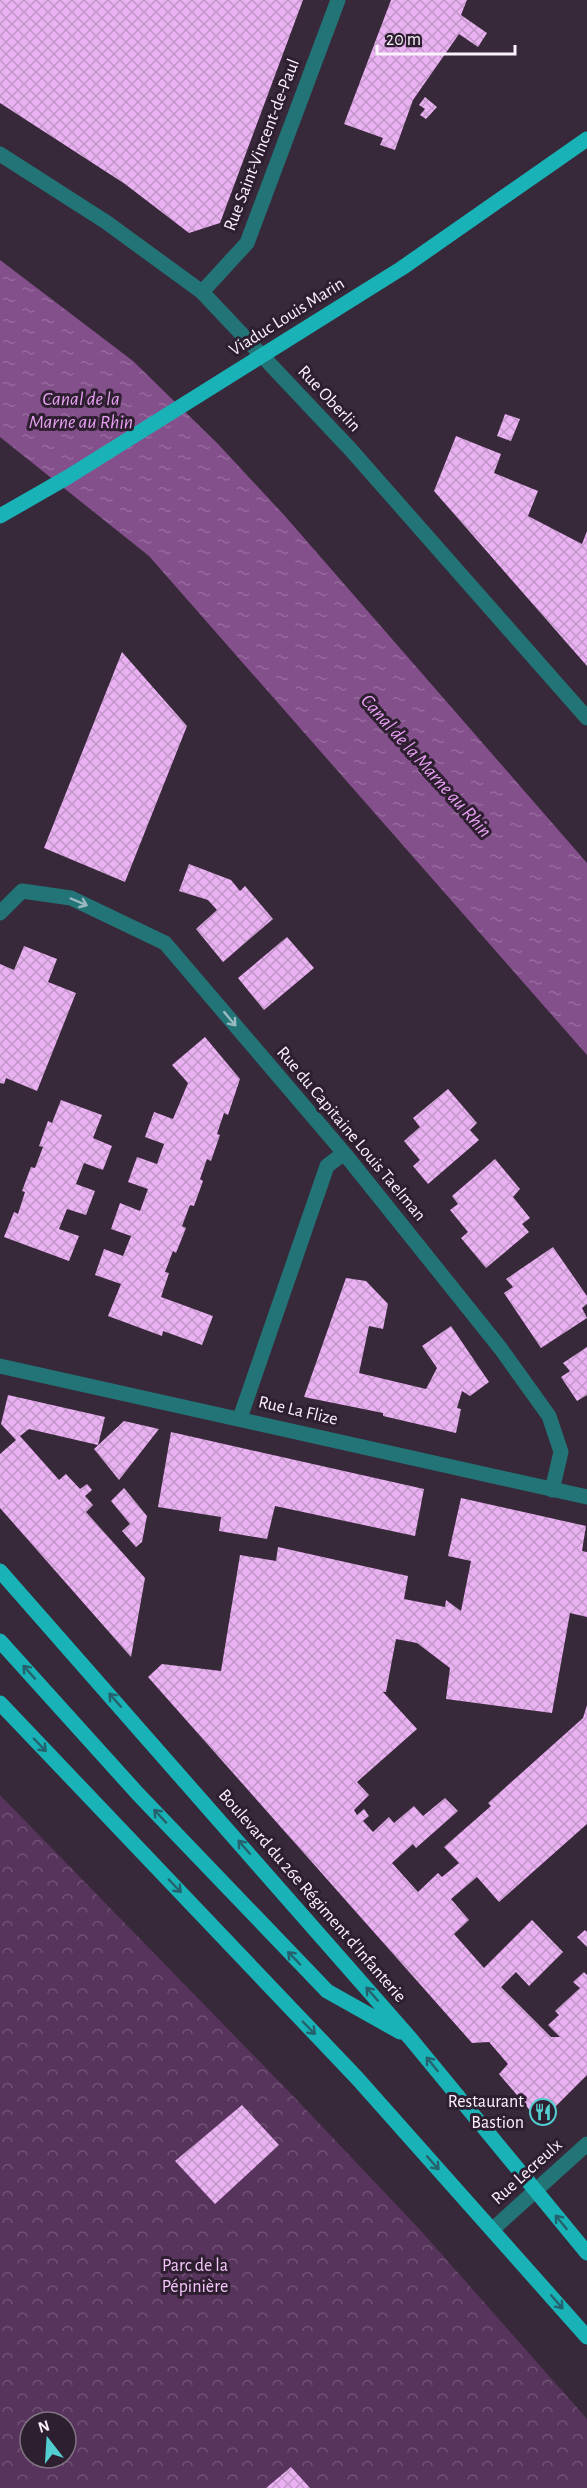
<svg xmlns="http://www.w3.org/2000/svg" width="587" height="2488" viewBox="0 0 587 2488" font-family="'Alegreya Sans',sans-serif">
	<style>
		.park { fill: url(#park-crowns); fill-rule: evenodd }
		.water { fill: url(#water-ripples) }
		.building { fill: url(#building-cross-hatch) }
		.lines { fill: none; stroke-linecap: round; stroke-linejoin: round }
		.minor { stroke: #227476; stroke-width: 15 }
		.major { stroke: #19b3b7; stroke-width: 15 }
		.major-bridge { stroke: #19b3b7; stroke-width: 15 }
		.oneway { stroke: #99b9c0 }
		.oneway2 { stroke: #25626d }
		.labels { text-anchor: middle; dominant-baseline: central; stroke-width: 6; stroke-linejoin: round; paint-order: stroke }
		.street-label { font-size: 18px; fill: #fbf1fc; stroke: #2e1f30 }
		.poi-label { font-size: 18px; fill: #fbf1fc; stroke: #2e1f30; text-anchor: end }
		.park-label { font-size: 18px; fill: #f4c7fa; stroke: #2e1f30 }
		.water-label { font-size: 20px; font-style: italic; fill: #e9a0f4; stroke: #2e1f30 }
	</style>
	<defs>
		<pattern id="park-crowns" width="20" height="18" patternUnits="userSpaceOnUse" patternTransform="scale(1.5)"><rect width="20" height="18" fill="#57345c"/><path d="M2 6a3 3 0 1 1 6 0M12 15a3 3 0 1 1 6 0" fill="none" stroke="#705274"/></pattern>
		<pattern id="water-ripples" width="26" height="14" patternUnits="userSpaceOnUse" patternTransform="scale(1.5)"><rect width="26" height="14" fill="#84508c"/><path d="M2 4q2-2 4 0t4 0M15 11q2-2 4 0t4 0" fill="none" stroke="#966a9d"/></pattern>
		<pattern id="building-cross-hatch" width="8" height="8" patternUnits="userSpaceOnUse" patternTransform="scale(1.5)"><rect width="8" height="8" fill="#e9b0f2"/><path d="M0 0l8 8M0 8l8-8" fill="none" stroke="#c296c8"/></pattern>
	</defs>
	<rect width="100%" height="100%" fill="#38293a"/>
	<!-- park -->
	<path class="park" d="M0 1795 297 2100 422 2232 587 2419V2488H0ZM30 2422H66V2458H30Z"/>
	<!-- water -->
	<path class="water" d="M0 260 133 361 218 444 284 515 587 863V1055L149 556 0 437Z"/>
	<!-- building -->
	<path class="building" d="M0 0H303L220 223 189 233 125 184 0 103Z
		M391 0H467L461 15 487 33 478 47 459 34 413 100 395 150 380 145 383 138 344 124Z
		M425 97 437 107 426 119 420 115 425 109 419 105Z
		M505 414 520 419 511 441 497 436Z
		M456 436 501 454 494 473 538 491 528 516 582 544 587 531V666L434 491Z
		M122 652 187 726 125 882 44 848Z
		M189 864 231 880 240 891 245 886 273 919 223 962 196 929 217 910 208 900 179 891Z
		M287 937 314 968 264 1010 238 978Z
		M24 946 57 959 48 982 76 993 37 1091 6 1078 4 1084 0 1083V964L14 970Z
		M205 1037 240 1079 228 1115 224 1113 217 1134 220 1135 211 1161 207 1159 200 1179 203 1181 194 1206 190 1205 182 1226 186 1228 176 1253 173 1251 165 1272 169 1273 161 1297 213 1316 202 1345 163 1331 162 1336 108 1316 121 1284 95 1275 104 1249 123 1256 131 1236 111 1229 120 1203 140 1211 148 1189 128 1182 137 1157 157 1164 164 1144 145 1137 154 1112 173 1119 188 1083 172 1065Z
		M448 1089 477 1123 470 1130 479 1140 428 1184 413 1166 420 1160 404 1141 420 1127 413 1118Z
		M61 1100 102 1115 93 1138 112 1146 103 1170 84 1163 76 1184 95 1191 86 1215 67 1209 59 1229 79 1236 69 1261 4 1237 14 1212 18 1214 25 1192 22 1191 31 1167 35 1168 43 1147 39 1146 48 1121 52 1123Z
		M495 1159 520 1189 513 1197 530 1218 522 1224 529 1232 486 1268 461 1238 468 1232 450 1210 458 1204 452 1196Z
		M553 1247 587 1296V1304L582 1308 587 1318 541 1348 504 1293 513 1287 506 1279Z
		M346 1278 366 1281 388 1304 383 1329 369 1326 359 1373 426 1389 437 1368 422 1346 451 1326 489 1382 470 1396 462 1391 457 1408 461 1409 456 1433 383 1416V1413L304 1397Z
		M587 1347V1395L577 1401 561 1377 570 1371 563 1363Z
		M8 1395 105 1417 98 1445 29 1429 20 1436 59 1480 66 1474 80 1489 87 1484 92 1490 85 1496 93 1505 86 1512 145 1578 131 1657 0 1508V1454L16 1440 1 1424Z
		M124 1421 159 1429 119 1480 94 1449Z
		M171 1432 424 1489 415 1536 275 1506 267 1539 219 1531 221 1517 158 1507Z
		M124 1488 147 1516 142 1542 136 1547 122 1531 130 1524 111 1501Z
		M461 1498 586 1526 582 1551 587 1552V1617L570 1613 552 1713 446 1699 450 1668 417 1643 396 1639 386 1692H383L417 1729 357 1782 369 1795 354 1810 357 1815 364 1809 369 1816 363 1821 373 1832 389 1817 394 1823 414 1806 423 1816 445 1798 458 1811 416 1848 413 1844 392 1863 418 1892 438 1873 442 1877 459 1863 444 1847 491 1806 488 1803 583 1718 587 1705V1824L499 1902 477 1877 451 1899 469 1920 454 1934 484 1968 532 1920 563 1952 529 1986 516 1972 501 1987 551 2037H560L548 2025 559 2015 555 2011 580 1988 573 1982 584 1972 587 1975V2075L551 2111 533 2114 499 2074 508 2064 489 2042 472 2043 148 1677 162 1664 221 1671 240 1555 276 1561 278 1547 408 1576 404 1599 445 1607 446 1600 461 1611 471 1561 448 1556Z
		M585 1930 587 1932V1947L577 1937Z
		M242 2105 279 2145 215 2204 175 2161Z
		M291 2467 310 2488H266Z"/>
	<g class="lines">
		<!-- minor -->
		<path class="minor" d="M0 154 106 222 202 292 351 450 587 718
			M202 292 247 243 338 0
			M0 913 22 891 71 898 165 943 344 1153 501 1349 549 1416 561 1452 552 1490
			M0 1366 587 1497
			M240 1418 327 1166 344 1153
			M493 2229 587 2144"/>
		<!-- major -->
		<path class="major" d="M0 1571 410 2038 587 2253
			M0 1641 138 1794 327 1991 400 2032
			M0 1703 357 2078 587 2337"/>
		<!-- major-bridge -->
		<path class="major-bridge" d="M0 516 68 477 402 268 587 139"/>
	</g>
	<!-- one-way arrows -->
	<defs><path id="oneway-shaft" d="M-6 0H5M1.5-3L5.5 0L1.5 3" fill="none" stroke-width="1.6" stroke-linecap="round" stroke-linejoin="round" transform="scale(1.5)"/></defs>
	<g class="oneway">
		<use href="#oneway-shaft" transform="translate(79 902) rotate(23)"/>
		<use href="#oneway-shaft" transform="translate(230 1019) rotate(50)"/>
	</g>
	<g class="oneway2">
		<use href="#oneway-shaft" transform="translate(29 1672) rotate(-132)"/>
		<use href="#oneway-shaft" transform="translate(115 1700) rotate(-131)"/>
		<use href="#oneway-shaft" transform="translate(40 1745) rotate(46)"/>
		<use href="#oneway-shaft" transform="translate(160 1816) rotate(-133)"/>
		<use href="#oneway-shaft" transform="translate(244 1847) rotate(-131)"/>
		<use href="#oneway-shaft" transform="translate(175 1886) rotate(46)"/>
		<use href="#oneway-shaft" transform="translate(294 1958) rotate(-134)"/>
		<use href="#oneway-shaft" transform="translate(372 1994) rotate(-131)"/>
		<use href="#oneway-shaft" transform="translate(309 2028) rotate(46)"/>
		<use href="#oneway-shaft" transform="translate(432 2064) rotate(-129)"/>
		<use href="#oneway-shaft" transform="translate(433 2163) rotate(48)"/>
		<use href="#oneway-shaft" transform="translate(561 2222) rotate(-129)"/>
		<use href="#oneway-shaft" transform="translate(557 2302) rotate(49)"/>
	</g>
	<!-- icons -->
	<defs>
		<symbol id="restaurant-ring" viewBox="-11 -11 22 22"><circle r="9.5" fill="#2e1f30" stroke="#52cdd0" stroke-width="1.5"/><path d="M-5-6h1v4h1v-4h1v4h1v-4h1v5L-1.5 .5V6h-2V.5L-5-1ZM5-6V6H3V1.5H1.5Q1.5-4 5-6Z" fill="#52cdd0"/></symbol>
	</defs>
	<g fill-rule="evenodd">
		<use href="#restaurant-ring" x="528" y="2097" width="30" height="30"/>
	</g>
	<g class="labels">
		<!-- street labels -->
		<g class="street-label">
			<text transform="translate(262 145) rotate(-69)">Rue Saint-Vincent-de-Paul</text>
			<text transform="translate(287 317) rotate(-32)">Viaduc Louis Marin</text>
			<text transform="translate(329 399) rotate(47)">Rue Oberlin</text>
			<text transform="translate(351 1134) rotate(50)">Rue du Capitaine Louis Taelman</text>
			<text transform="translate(298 1411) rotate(13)">Rue La Flize</text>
			<text transform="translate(312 1896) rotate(49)">Boulevard du 26e Régiment d'Infanterie</text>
			<text transform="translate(527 2172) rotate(-42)">Rue Lecreulx</text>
		</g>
		<!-- poi labels -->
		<g class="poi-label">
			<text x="524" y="2102">Restaurant<tspan x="524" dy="21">Bastion</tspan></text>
		</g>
		<!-- park labels -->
		<g class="park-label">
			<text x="195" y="2266">Parc de la<tspan x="195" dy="21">Pépinière</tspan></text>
		</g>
		<!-- water labels -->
		<g class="water-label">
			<text x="81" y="399">Canal de la<tspan x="81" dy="23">Marne au Rhin</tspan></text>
			<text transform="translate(426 766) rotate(48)">Canal de la Marne au Rhin</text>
		</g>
	</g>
	<!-- north arrow -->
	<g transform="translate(48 2440) rotate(343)"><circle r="28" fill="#2e1f30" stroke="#807382" stroke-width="1.5"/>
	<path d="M0-4.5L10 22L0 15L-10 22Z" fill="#52cdd0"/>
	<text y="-9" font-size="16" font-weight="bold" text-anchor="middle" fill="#fbf1fc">N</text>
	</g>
	<!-- scale -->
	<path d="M377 45v9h138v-9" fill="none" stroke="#fbf1fc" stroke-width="3"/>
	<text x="386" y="45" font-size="18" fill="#fbf1fc" stroke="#2e1f30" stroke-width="4.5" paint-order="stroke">20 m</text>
</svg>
